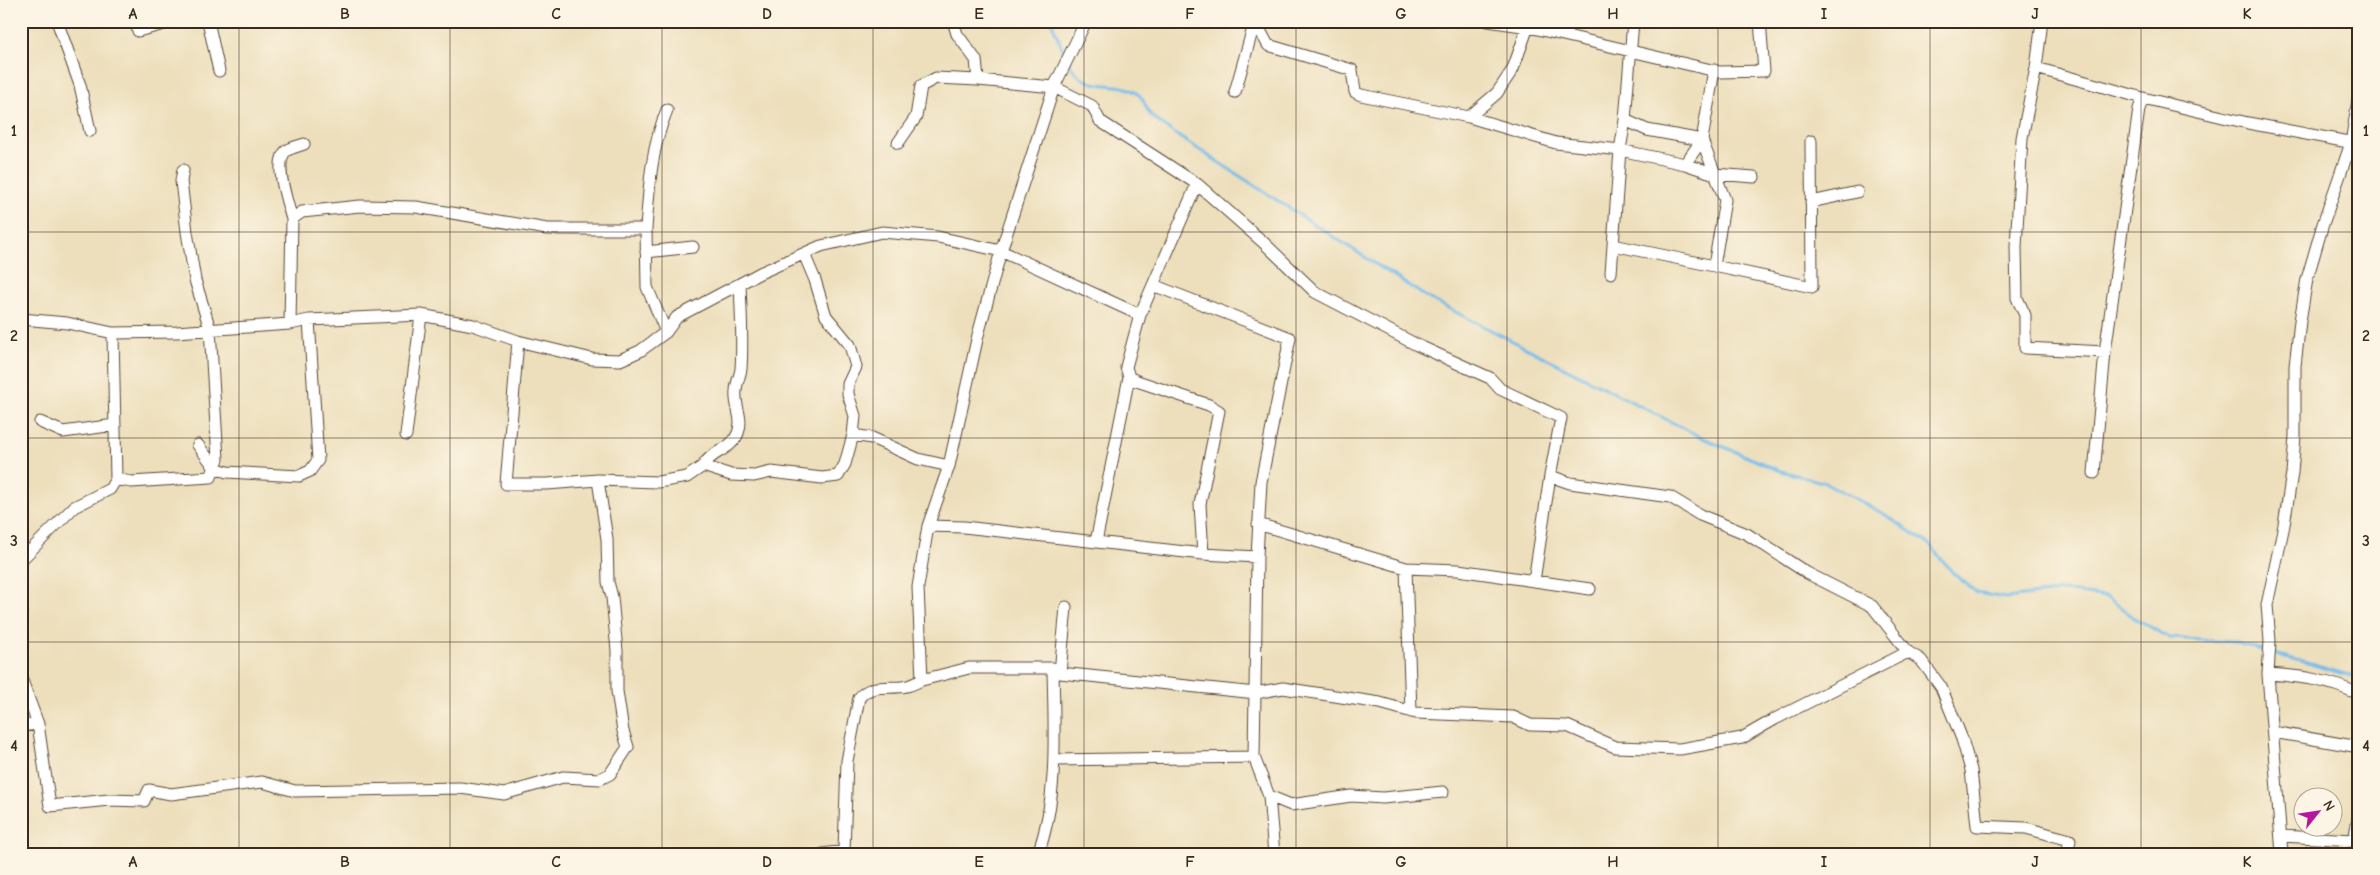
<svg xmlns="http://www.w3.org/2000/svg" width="2380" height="875" viewBox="0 0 2380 875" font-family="'Comic Neue',sans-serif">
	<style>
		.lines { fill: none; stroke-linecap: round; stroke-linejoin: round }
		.stream { stroke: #73bceb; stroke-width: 3 }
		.minor-casing { stroke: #564536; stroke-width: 13 }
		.minor { stroke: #fff; stroke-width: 11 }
		.grid { fill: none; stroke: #3b2a1e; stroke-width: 1; stroke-opacity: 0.55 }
		.neatline { fill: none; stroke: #3b2a1e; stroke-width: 2 }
		.grid-label { font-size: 16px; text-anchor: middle; font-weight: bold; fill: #3b2a1e }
	</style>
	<rect width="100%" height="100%" fill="#fcf5e5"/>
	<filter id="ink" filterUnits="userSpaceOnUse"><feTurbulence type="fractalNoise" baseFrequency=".02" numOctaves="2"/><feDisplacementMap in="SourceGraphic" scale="10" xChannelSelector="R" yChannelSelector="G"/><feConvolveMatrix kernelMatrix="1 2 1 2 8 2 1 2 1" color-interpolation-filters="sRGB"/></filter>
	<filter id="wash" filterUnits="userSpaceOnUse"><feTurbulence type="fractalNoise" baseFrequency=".0096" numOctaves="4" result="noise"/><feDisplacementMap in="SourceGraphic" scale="20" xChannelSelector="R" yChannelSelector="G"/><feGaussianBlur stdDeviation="1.12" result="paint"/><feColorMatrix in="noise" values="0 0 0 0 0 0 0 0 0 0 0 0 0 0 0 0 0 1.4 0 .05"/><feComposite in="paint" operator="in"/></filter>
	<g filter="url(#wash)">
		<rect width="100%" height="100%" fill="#eddfbc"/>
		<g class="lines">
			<!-- stream -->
			<path class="stream" d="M1051 21 1065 55
				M1069 63C1088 98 1118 75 1140 96 1145 101 1146 109 1150 114 1157 122 1169 129 1178 136L1428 298 1701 437 1778 470 1826 483 1884 514 1930 545 1953 573 1977 593 2006 598 2065 591 2107 597 2136 619 2170 638 2233 642 2266 651
				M2272 653 2359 678"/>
		</g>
	</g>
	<g filter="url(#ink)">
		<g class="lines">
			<defs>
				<path id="minor" d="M57 21 80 85 90 131
					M135 21 138 31 176 21
					M208 21 219 71
					M953 21 957 34 976 60 978 80 1054 87 1092 106 1100 121 1197 184 1263 242 1315 292 1417 345 1490 378 1500 389 1561 418 1550 476 1570 483 1670 497 1700 515 1747 534 1807 573 1872 606 1908 652 1921 660 1941 687 1962 739 1971 770 1977 826 2026 828 2070 840 2067 854
					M1255 21 1268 45 1352 70 1355 92 1361 95 1469 117 1556 143 1620 150 1685 164 1715 174 1754 177
					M1488 21 1529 27 1720 72 1764 71 1760 21
					M1633 21 1625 120 1647 130 1702 140 1725 200 1714 266 1812 287 1811 141
					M2042 21 2036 68 2022 138 2016 247 2017 298 2025 315V348L2105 352
					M2036 68 2143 98
					M1235 92 1255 21
					M2359 94 2351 143 2323 224 2307 279 2300 321 2295 366V436L2292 473 2284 525 2267 605 2270 641 2268 674C2301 676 2328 680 2359 694
					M1469 117 1497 93 1513 69 1530 21
					M898 143 916 117 921 86 936 78 978 80
					M1685 164 1702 140 1714 70
					M1197 184 1140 315 1126 367 1129 377 1137 381 1209 405 1219 411 1200 504 1203 554
					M1811 202 1857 192
					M292 219C288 204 273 163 286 151 290 148 299 146 304 144
					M646 229C649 188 651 148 667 110
					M1613 245 1714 266
					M646 252 693 247
					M1611 273 1620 150 1625 120
					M1153 285 1290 338 1261 482 1257 557
					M21 319 67 323 113 333 176 332 290 324 309 320 421 315 473 325 518 341 592 359 620 360 640 351 666 332 677 317 760 273 821 246 882 232 938 237 1001 251 1140 315
					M290 324 292 219 302 212 360 206 416 207 547 229H646L647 287 666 332
					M40 422 63 432 115 425
					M406 435 421 315
					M853 435 872 438 918 459 949 466
					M198 445 215 468 227 472 299 476 310 471 318 460 309 320
					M703 466C711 451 732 450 738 433 744 418 734 406 736 391 736 384 740 376 741 369 743 340 741 312 740 284
					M2094 473 2105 352 2139 109 2143 98 2248 123 2359 144
					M116 479 131 482 211 477 218 459 210 329 195 280 187 232 181 181 183 170
					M598 480 658 482 687 477 703 466 731 475 754 476 771 472 822 478 838 476 845 464 853 435 855 416 848 394V384L856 367 850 345 826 316 815 280 804 254
					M1258 524 1406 568 1458 570 1590 589
					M928 526 964 527 1203 554 1257 557 1254 757 1269 796 1274 854
					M1096 542 1129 377
					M21 560 74 507 110 489 116 479 113 333
					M1406 568 1411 712
					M1534 581 1550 476
					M21 607V614
					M1060 673 1066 607
					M2268 674 2282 854
					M21 678 38 724 50 806 109 800 144 801 149 790 171 794 262 782 295 791 460 788 504 794 563 777 600 779 610 774 628 747 623 731 617 691V651L612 597 608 582 607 539 598 480 547 484H506L518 341
					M922 680 969 668H1053L1060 673 1256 693 1283 688 1380 703 1416 713 1513 717 1530 725 1567 726 1615 747 1680 749 1742 738 1775 719 1908 652
					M21 726 38 724
					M2273 732 2359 747
					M1054 760 1254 757
					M1269 796 1291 805 1351 796 1383 798 1443 792
					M2281 836 2354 840 2359 814
					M823 854 844 851 847 761 859 698C872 682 889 690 907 686 912 685 917 682 922 680L918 587 928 526 949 466 978 335 1001 251 1054 87 1086 21
					M1038 854C1059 795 1054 730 1053 668"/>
			</defs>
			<!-- minor casing -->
			<use href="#minor" class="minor-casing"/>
			<!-- minor -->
			<use href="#minor" class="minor"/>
		</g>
	</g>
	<!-- grid -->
	<path class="grid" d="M239 21V854M450 21V854M662 21V854M873 21V854M1084 21V854M1296 21V854M1507 21V854M1718 21V854M1930 21V854M2141 21V854M21 232H2359M21 438H2359M21 642H2359"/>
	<!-- margin -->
	<rect width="2380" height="875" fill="none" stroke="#fcf5e5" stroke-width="55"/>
	<!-- north arrow -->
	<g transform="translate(2318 812) rotate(60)"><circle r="24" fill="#fcf5e5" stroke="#afa495"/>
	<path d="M0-4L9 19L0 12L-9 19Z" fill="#b5179e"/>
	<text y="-8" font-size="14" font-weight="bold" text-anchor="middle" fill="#3b2a1e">N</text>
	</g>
	<rect x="28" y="28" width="2324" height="820" class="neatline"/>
	<g class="grid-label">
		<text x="133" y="19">A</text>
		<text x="345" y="19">B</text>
		<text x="556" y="19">C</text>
		<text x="767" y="19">D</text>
		<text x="979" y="19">E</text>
		<text x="1190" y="19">F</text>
		<text x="1401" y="19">G</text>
		<text x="1613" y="19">H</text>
		<text x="1824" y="19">I</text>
		<text x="2035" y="19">J</text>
		<text x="2247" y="19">K</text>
		<text x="14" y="136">1</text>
		<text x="2366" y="136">1</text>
		<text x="14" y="341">2</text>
		<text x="2366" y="341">2</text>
		<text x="14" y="546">3</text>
		<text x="2366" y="546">3</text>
		<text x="14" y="751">4</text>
		<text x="2366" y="751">4</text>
		<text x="133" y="867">A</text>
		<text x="345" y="867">B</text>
		<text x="556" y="867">C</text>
		<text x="767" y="867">D</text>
		<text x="979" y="867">E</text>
		<text x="1190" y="867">F</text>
		<text x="1401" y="867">G</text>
		<text x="1613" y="867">H</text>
		<text x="1824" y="867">I</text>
		<text x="2035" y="867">J</text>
		<text x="2247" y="867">K</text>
	</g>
</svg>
